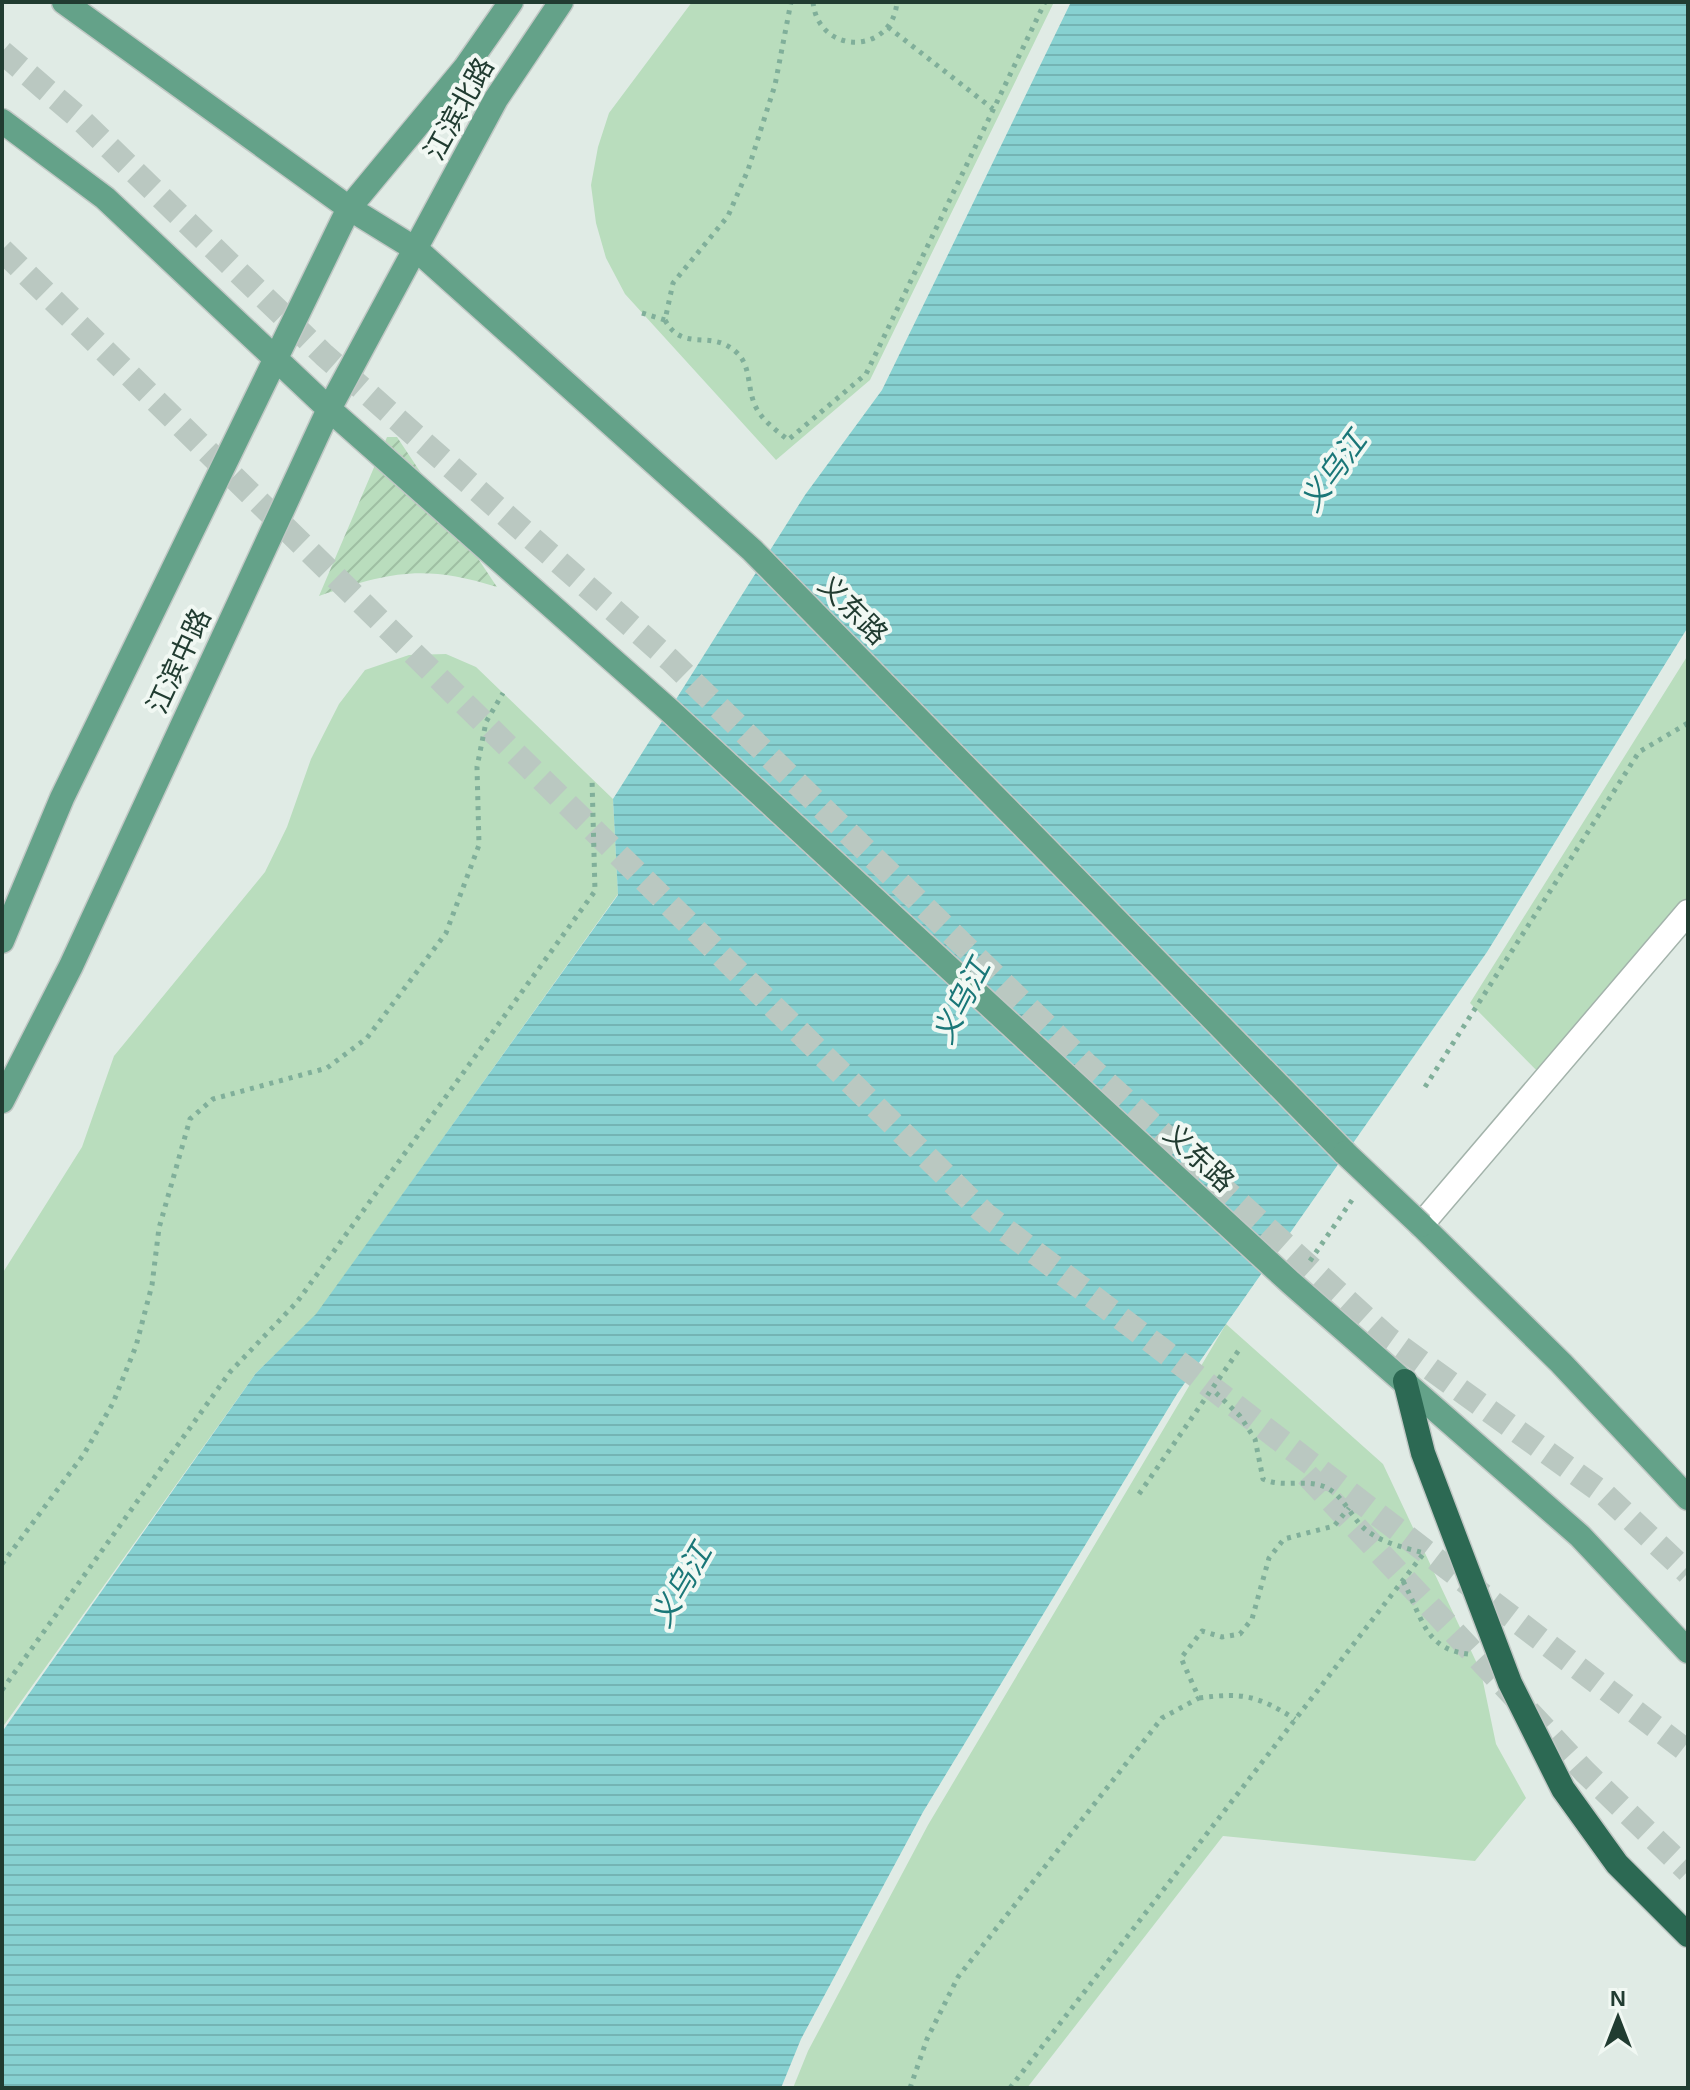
<svg xmlns="http://www.w3.org/2000/svg" width="1690" height="2090" viewBox="0 0 1690 2090" font-family="Arial,'Noto Sans SC',sans-serif">
	<style>
		.park { fill: #b9ddbd }
		.garden { fill: url(#garden-furrows) }
		.water { fill: url(#water-rules) }
		.lines { fill: none; stroke-linecap: round; stroke-linejoin: round }
		.highway-tunnel { stroke: #bac8c1; stroke-width: 24; stroke-dasharray: 24 12; stroke-linecap: butt }
		.minor-casing { stroke: #a3b3ab; stroke-width: 27 }
		.major-casing { stroke: #c1c8c5; stroke-width: 27 }
		.highway-casing { stroke: #c1c8c5; stroke-width: 27 }
		.path { stroke: #80af9a; stroke-width: 5; stroke-dasharray: 4 6; stroke-linecap: butt }
		.minor { stroke: #fff; stroke-width: 24 }
		.major { stroke: #64a289; stroke-width: 24 }
		.highway { stroke: #2c6953; stroke-width: 24 }
		.major-bridge-casing { stroke: #c1c8c5; stroke-width: 27; stroke-linecap: butt }
		.major-bridge { stroke: #64a289; stroke-width: 24 }
		.labels { text-anchor: middle; dominant-baseline: central; stroke-width: 8; stroke-linejoin: round; paint-order: stroke }
		.street-label { font-size: 28px; fill: #213c31; stroke: #f1f8f3 }
		.water-label { font-size: 30px; font-style: italic; fill: #1a7778; stroke: #f1f8f3 }
	</style>
	<defs>
		<pattern id="garden-furrows" width="10" height="10" patternUnits="userSpaceOnUse" patternTransform="scale(2)"><rect width="10" height="10" fill="#b9ddbd"/><path d="M-1 1l2-2M0 10L10 0M9 11l2-2" fill="none" stroke="#9fbfa3"/></pattern>
		<pattern id="water-rules" width="6" height="5" patternUnits="userSpaceOnUse" patternTransform="scale(2)"><rect width="6" height="5" fill="#87d1d1"/><path d="M0 2.5h6" fill="none" stroke="#74b4b4"/></pattern>
	</defs>
	<rect width="100%" height="100%" fill="#e0ebe5"/>
	<!-- park -->
	<path class="park" d="M692 2H1054L870 380 776 460 625 294 606 258 596 223 591 185 598 147 609 113Z
		M446 654 476 667 613 799 618 894 316 1315 256 1373 2 1728V1274L82 1147 114 1056 265 872 287 827 311 759 339 704 365 670 409 655Z
		M1688 655V913L1554 1088 1470 1003Z
		M1226 1324 1383 1464 1481 1672 1496 1744 1526 1798 1475 1861 1223 1836 1027 2088H793L808 2051 928 1825Z"/>
	<!-- garden -->
	<path class="garden" d="M387 437H397L497 587C423 564 390 572 319 596Z"/>
	<!-- water -->
	<path class="water" d="M1071 2H1688V627L1487 952 1177 1394 923 1812 801 2039 781 2088H2V1732L256 1373 316 1314 618 895 613 799 805 495 882 390Z"/>
	<g class="lines">
		<!-- highway-tunnel -->
		<path class="highway-tunnel" d="M2 52 79 118 324 355 670 660 1088 1066 1388 1338 1603 1493 1688 1573
			M2 250 986 1215 1688 1752
			M1307 1475 1585 1772 1688 1871"/>
		<defs>
			<path id="minor" d="M1421 1225 1688 912"/>
			<path id="major" d="M64 2 349 208 417 250 752 550 1345 1153
				M2 121 105 198 329 409 669 710 1290 1282 1580 1536 1688 1651
				M2 941 62 798 349 208 465 68 511 2
				M2 1101 71 966 329 409 496 99 561 2
				M1421 1225 1561 1363 1688 1498"/>
			<path id="highway" d="M1405 1381 1423 1453 1510 1683 1563 1789 1617 1864 1688 1935"/>
		</defs>
		<!-- minor casing -->
		<use href="#minor" class="minor-casing"/>
		<!-- major casing -->
		<use href="#major" class="major-casing"/>
		<!-- highway casing -->
		<use href="#highway" class="highway-casing"/>
		<!-- path -->
		<path class="path" d="M813 2C818 55 892 56 897 2
			M888 27 993 109
			M642 313 665 320 673 283 728 216 748 170 775 85 791 2
			M665 320C683 353 709 329 735 351 751 364 747 385 754 403 760 419 775 429 788 440L866 374 1045 2
			M1425 1087 1639 752 1688 723
			M1310 1261 1352 1200
			M1139 1494 1241 1347
			M2 1564 84 1454 113 1403 136 1346 152 1285 159 1228 190 1119 213 1099 327 1068 367 1038 446 933 479 845 477 767 486 722 503 693
			M1403 1581C1422 1616 1424 1649 1468 1654
			M2 1690 230 1372 297 1302 595 891 592 779
			M1199 1698C1244 1692 1258 1696 1295 1719
			M910 2088 927 2039 958 1977 1162 1718 1199 1698 1181 1658 1202 1631 1222 1637 1240 1634 1252 1619 1269 1558 1284 1539 1334 1526 1349 1508
			M1010 2088 1424 1553C1402 1547 1373 1541 1358 1522 1349 1511 1341 1496 1329 1489 1309 1477 1284 1489 1263 1479L1255 1439 1240 1416 1214 1391"/>
		<!-- minor -->
		<use href="#minor" class="minor"/>
		<!-- major -->
		<use href="#major" class="major"/>
		<!-- highway -->
		<use href="#highway" class="highway"/>
		<defs>
			<path id="major-bridge" d="M1345 1153 1421 1225"/>
		</defs>
		<!-- major-bridge casing -->
		<use href="#major-bridge" class="major-bridge-casing"/>
		<!-- major-bridge -->
		<use href="#major-bridge" class="major-bridge"/>
	</g>
	<g class="labels">
		<!-- street labels -->
		<g class="street-label">
			<text transform="translate(459 109) rotate(-61)">江滨北路</text>
			<text transform="translate(853 610) rotate(45)">义东路</text>
			<text transform="translate(179 661) rotate(-65)">江滨中路</text>
			<text transform="translate(1199 1158) rotate(43)">义东路</text>
		</g>
		<!-- water labels -->
		<g class="water-label">
			<text transform="translate(1333 471) rotate(-54)">义乌江</text>
			<text transform="translate(961 1001) rotate(-63)">义乌江</text>
			<text transform="translate(681 1585) rotate(-60)">义乌江</text>
		</g>
	</g>
	<!-- border -->
	<rect width="1690" height="2090" fill="none" stroke="#213c31" stroke-width="8"/>
	<!-- north arrow -->
	<g transform="translate(1618 2018)" stroke="#f1f8f3" stroke-width="6" paint-order="stroke">
	<path d="M0-6L14 30L0 20L-14 30Z" fill="#213c31"/>
	<text y="-12" font-size="22" font-weight="bold" text-anchor="middle" fill="#213c31">N</text>
	</g>
</svg>
